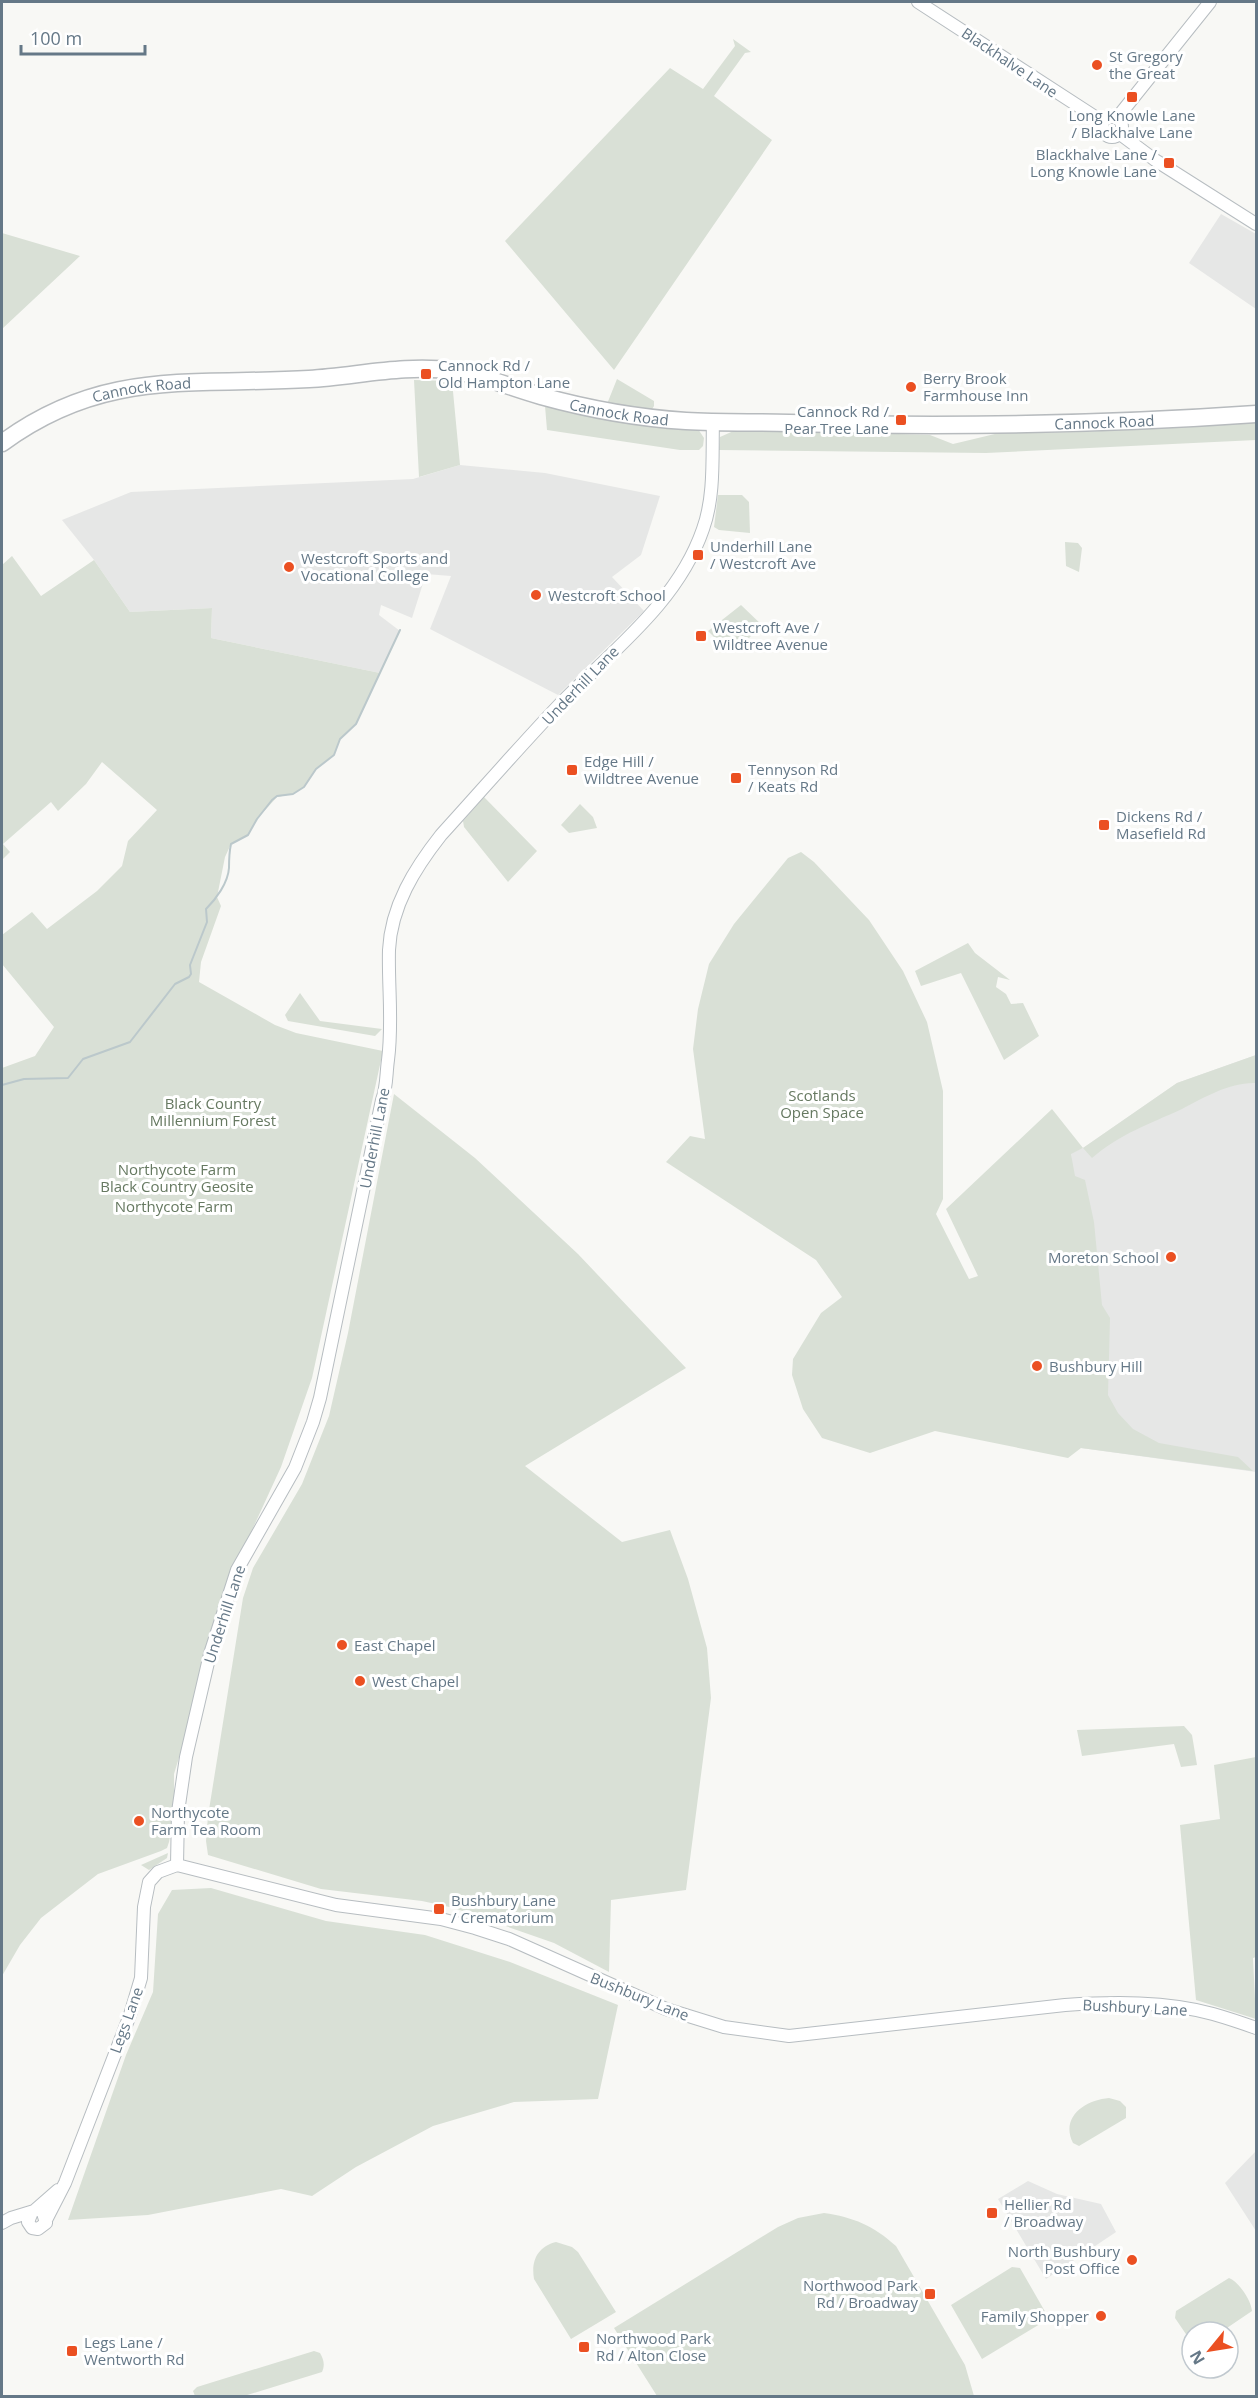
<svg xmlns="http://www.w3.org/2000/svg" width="1258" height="2398" viewBox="0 0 1258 2398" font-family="'Open Sans',sans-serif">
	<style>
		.built { fill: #e6e7e6 }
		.green { fill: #d9e0d6 }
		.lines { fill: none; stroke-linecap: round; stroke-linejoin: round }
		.stream { stroke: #bbc8cb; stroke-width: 2 }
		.secondary-casing { stroke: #b7bdc1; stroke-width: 14 }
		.highway-casing { stroke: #b7bbbe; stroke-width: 19 }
		.secondary { stroke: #fff; stroke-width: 12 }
		.highway { stroke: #fff; stroke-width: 16 }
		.poi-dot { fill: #eb5022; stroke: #fff; stroke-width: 2 }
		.labels { text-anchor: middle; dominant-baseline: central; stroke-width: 6; stroke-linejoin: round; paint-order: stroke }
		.poi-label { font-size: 15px; fill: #657887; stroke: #fff; text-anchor: start }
		.street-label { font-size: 15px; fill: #657887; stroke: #fff }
		.park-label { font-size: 15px; fill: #667961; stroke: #fff }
	</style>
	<rect width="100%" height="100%" fill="#f8f8f5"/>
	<!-- built -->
	<path class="built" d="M1221 214 1256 234V309L1189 263Z
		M460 465 545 473 660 496 641 555 612 577 644 611 558 695 430 629 451 576 426 574 412 618 381 605 379 615 400 631 380 673 211 638 212 608 130 612 94 560 62 520 131 492 413 479Z
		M1256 1055V1472L1081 1448 1071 1153 1083 1148 1177 1083Z
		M1256 2151V2231L1225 2183Z
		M1028 2181 1057 2194 1101 2204 1116 2232 1046 2279 998 2199Z"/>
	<!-- green -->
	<path class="green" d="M733 39 751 52 745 53 714 96 772 140 614 370 505 241 670 68 703 89 735 46Z
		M2 233 80 256 2 329Z
		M617 379 654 401V406L651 411 607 404Z
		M414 380 452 381 460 465 419 477Z
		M545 406 698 429 704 438 703 446 699 450H680L547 430Z
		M1256 422V440L986 453 719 450 720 437 738 429 930 435 953 444 999 433 1083 432Z
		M718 495H742L749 502 750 533 719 530 714 527Z
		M1065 542 1078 543 1082 548 1079 572 1066 566Z
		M12 556 41 596 94 560 130 612 212 608 211 638 380 673 356 724 340 739 334 755 316 769 304 787 293 794 277 797 257 819 248 835 231 844 225 857 217 897 221 906 201 962 199 982 275 1025 296 1033 383 1051 312 1378 281 1467 224 1591 199 1692 174 1774V1817L169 1842 167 1848 161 1851 98 1874 41 1918 20 1945 2 1976V1068L35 1056 54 1027 2 964V935L32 912 47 929 97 891 122 866 128 841 157 810 102 762 86 784 58 811 51 802 3 844 10 852 2 860V565Z
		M741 605 765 628C750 631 744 649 729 652L708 631Z
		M484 797 537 851 508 882 464 827 463 821Z
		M580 804 593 817 597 828 569 833 561 825Z
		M801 852 814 862 869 920 903 971 927 1022 943 1091V1199L936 1214 969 1279 978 1276 946 1209 1052 1109 1083 1148 1177 1083 1256 1055V1083C1230 1082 1205 1097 1182 1109 1147 1125 1122 1133 1092 1158L1083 1148 1071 1154 1075 1176 1085 1180 1094 1222 1102 1305 1110 1318 1108 1395 1118 1413 1133 1429 1159 1443 1238 1457 1253 1471 1081 1448 1068 1458 935 1431 870 1453 822 1438 803 1409 792 1375 793 1359 821 1313 842 1297 816 1260 666 1162 690 1136 705 1139 693 1049 698 1009 709 964 734 924 788 858Z
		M968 943 975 953 1010 980 998 977 996 987 1006 994 1011 1004 1023 1003 1039 1036 1004 1060 961 973 921 986 915 971Z
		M300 993 320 1021 382 1029 375 1036 288 1021 285 1015Z
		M394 1094 475 1158 578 1254 686 1368 525 1466 622 1542 670 1530 688 1579 707 1648 711 1698 686 1890 611 1900 609 1972 554 1943 454 1908 422 1901 321 1889 208 1855 206 1841 208 1816 243 1598 253 1568 302 1484 329 1416 348 1333Z
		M1184 1726 1192 1735 1197 1765 1181 1767 1174 1744 1082 1756 1077 1730Z
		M1256 1757V1957L1253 1958 1256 2019 1196 2000 1180 1825 1220 1819 1214 1765Z
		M168 1853 167 1858 149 1870 141 1865Z
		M211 1888 326 1921 425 1935 510 1962 618 2005 598 2099 514 2102 433 2126 356 2167 312 2196 281 2189 148 2215 68 2220 126 2055 153 1992 158 1914 172 1890Z
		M1109 2098 1120 2101 1126 2107V2118L1079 2146 1073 2143C1060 2117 1085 2100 1109 2098Z
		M824 2213C853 2217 874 2226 896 2246L965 2365 974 2396H657L614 2328 778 2227 798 2218Z
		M556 2242 572 2247 578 2252 616 2312 571 2339 534 2279C531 2261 537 2247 556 2242Z
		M1012 2267 1020 2268 1047 2315 1045 2321 982 2359 951 2305Z
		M1229 2278C1239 2282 1251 2300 1252 2311L1221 2332H1192V2343L1175 2318 1176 2311Z
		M314 2351 320 2353C324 2360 325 2365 322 2372L244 2396H195L193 2391 197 2387Z"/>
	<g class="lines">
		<!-- stream -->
		<path class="stream" d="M2 1085 24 1079 68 1078 83 1059 130 1042 175 984 189 977 191 974 190 965 207 922 206 909C216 899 228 883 229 868 229 859 229 853 231 844L248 835 257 819 272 800 277 796 293 794 304 787 316 769 334 755 340 739 356 724 400 630"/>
		<defs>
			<path id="secondary" d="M918 2 1103 122
				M1102 127a10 10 0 1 1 20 0a10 10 0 1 1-20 0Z
				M1117 118 1210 2
				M1120 134 1155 160 1256 224
				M177 1865 178 1812 186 1757 210 1654 237 1570 295 1468 313 1422 320 1398 382 1100C387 1087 386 1074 388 1060 393 1023 388 987 389 950 391 906 415 868 441 835 481 791 520 746 561 703 613 650 678 602 703 529 715 496 712 456 713 421
				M32 2212 28 2222 32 2228 38 2229 46 2223 43 2213
				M46 2220 65 2183 130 2015 141 1978 144 1907 149 1882 158 1872 177 1865 336 1905 441 1919 475 1928 509 1939 666 2009 724 2027 789 2036 1065 2005C1113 2002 1166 2001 1213 2014 1227 2018 1242 2023 1256 2028
				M2 2223 11 2218 34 2211 58 2190"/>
			<g id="highway">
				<path id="s1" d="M2 443C104 368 191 386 309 379 358 376 405 364 455 371 485 376 512 388 541 396 588 409 638 418 686 421 720 423 755 422 789 423 945 427 1101 425 1256 414"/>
			</g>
		</defs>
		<!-- secondary casing -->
		<use href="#secondary" class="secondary-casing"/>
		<!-- highway casing -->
		<use href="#highway" class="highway-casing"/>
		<!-- secondary -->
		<use href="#secondary" class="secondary"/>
		<!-- highway -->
		<use href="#highway" class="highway"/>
	</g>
	<!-- markers -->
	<g class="poi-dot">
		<circle cx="1097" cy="65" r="6"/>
		<rect x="1126" y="91" width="12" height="12" rx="3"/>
		<rect x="1163" y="157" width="12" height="12" rx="3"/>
		<rect x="420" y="368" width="12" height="12" rx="3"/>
		<circle cx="911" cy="387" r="6"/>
		<rect x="895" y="414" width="12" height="12" rx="3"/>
		<rect x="692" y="549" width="12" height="12" rx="3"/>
		<circle cx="289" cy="567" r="6"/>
		<circle cx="536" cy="595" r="6"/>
		<rect x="695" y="630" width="12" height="12" rx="3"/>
		<rect x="566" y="764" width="12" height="12" rx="3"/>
		<rect x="730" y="772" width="12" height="12" rx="3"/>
		<rect x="1098" y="819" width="12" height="12" rx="3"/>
		<circle cx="1171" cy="1257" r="6"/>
		<circle cx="1037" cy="1366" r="6"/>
		<circle cx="342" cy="1645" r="6"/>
		<circle cx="360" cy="1681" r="6"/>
		<circle cx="139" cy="1821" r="6"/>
		<rect x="433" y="1903" width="12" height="12" rx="3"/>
		<rect x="986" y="2207" width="12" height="12" rx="3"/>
		<circle cx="1132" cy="2260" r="6"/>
		<rect x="924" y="2288" width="12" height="12" rx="3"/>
		<circle cx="1101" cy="2316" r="6"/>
		<rect x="578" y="2341" width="12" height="12" rx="3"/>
		<rect x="66" y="2345" width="12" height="12" rx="3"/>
	</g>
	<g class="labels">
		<!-- poi labels -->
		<g class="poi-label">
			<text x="1109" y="56">St Gregory<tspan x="1109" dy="17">the Great</tspan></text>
			<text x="1132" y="115" text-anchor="middle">Long Knowle Lane<tspan x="1132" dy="17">/ Blackhalve Lane</tspan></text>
			<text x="1157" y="154" text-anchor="end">Blackhalve Lane /<tspan x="1157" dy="17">Long Knowle Lane</tspan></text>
			<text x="438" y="365">Cannock Rd /<tspan x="438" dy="17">Old Hampton Lane</tspan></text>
			<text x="923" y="378">Berry Brook<tspan x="923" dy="17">Farmhouse Inn</tspan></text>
			<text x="889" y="411" text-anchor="end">Cannock Rd /<tspan x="889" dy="17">Pear Tree Lane</tspan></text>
			<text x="710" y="546">Underhill Lane<tspan x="710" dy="17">/ Westcroft Ave</tspan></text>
			<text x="301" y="558">Westcroft Sports and<tspan x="301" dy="17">Vocational College</tspan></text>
			<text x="548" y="595">Westcroft School</text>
			<text x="713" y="627">Westcroft Ave /<tspan x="713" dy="17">Wildtree Avenue</tspan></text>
			<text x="584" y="761">Edge Hill /<tspan x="584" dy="17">Wildtree Avenue</tspan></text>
			<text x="748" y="769">Tennyson Rd<tspan x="748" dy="17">/ Keats Rd</tspan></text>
			<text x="1116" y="816">Dickens Rd /<tspan x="1116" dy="17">Masefield Rd</tspan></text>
			<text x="1159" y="1257" text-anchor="end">Moreton School</text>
			<text x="1049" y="1366">Bushbury Hill</text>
			<text x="354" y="1645">East Chapel</text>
			<text x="372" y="1681">West Chapel</text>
			<text x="151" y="1812">Northycote<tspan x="151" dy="17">Farm Tea Room</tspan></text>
			<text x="451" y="1900">Bushbury Lane<tspan x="451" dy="17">/ Crematorium</tspan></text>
			<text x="1004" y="2204">Hellier Rd<tspan x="1004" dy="17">/ Broadway</tspan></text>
			<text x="1120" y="2251" text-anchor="end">North Bushbury<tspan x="1120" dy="17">Post Office</tspan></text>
			<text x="918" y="2285" text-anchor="end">Northwood Park<tspan x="918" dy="17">Rd / Broadway</tspan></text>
			<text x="1089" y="2316" text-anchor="end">Family Shopper</text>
			<text x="596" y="2338">Northwood Park<tspan x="596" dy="17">Rd / Alton Close</tspan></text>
			<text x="84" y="2342">Legs Lane /<tspan x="84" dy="17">Wentworth Rd</tspan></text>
		</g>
		<!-- street labels -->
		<g class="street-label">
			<text transform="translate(1010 62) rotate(34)">Blackhalve Lane</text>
			<text stroke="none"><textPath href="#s1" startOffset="152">Cannock Road</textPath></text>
			<text stroke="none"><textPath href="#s1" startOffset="636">Cannock Road</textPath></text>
			<text stroke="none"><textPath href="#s1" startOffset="1122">Cannock Road</textPath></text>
			<text transform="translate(580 685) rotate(-46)">Underhill Lane</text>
			<text transform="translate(374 1138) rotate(-79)">Underhill Lane</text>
			<text transform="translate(224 1614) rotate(-72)">Underhill Lane</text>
			<text transform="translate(640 1996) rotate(22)">Bushbury Lane</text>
			<text transform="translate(1135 2007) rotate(3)">Bushbury Lane</text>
			<text transform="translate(126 2020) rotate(-70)">Legs Lane</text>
		</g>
		<!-- park labels -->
		<g class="park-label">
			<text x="822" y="1095">Scotlands<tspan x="822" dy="17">Open Space</tspan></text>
			<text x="213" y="1103">Black Country<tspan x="213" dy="17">Millennium Forest</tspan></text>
			<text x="177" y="1169">Northycote Farm<tspan x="177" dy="17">Black Country Geosite</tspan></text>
			<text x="174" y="1206">Northycote Farm</text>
		</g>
	</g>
	<!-- border -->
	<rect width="1258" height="2398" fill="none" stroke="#657887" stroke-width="6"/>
	<!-- north arrow -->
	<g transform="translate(1210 2350) rotate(240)"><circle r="28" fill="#ffffff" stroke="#c1c9cf" stroke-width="1.5"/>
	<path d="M0-4.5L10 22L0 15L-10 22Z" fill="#eb5022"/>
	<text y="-9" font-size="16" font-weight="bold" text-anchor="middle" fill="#657887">N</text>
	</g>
	<!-- scale -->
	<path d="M21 45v9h124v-9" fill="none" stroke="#657887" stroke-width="3"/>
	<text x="30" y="45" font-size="18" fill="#657887" stroke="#ffffff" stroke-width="4.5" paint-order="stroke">100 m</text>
</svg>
